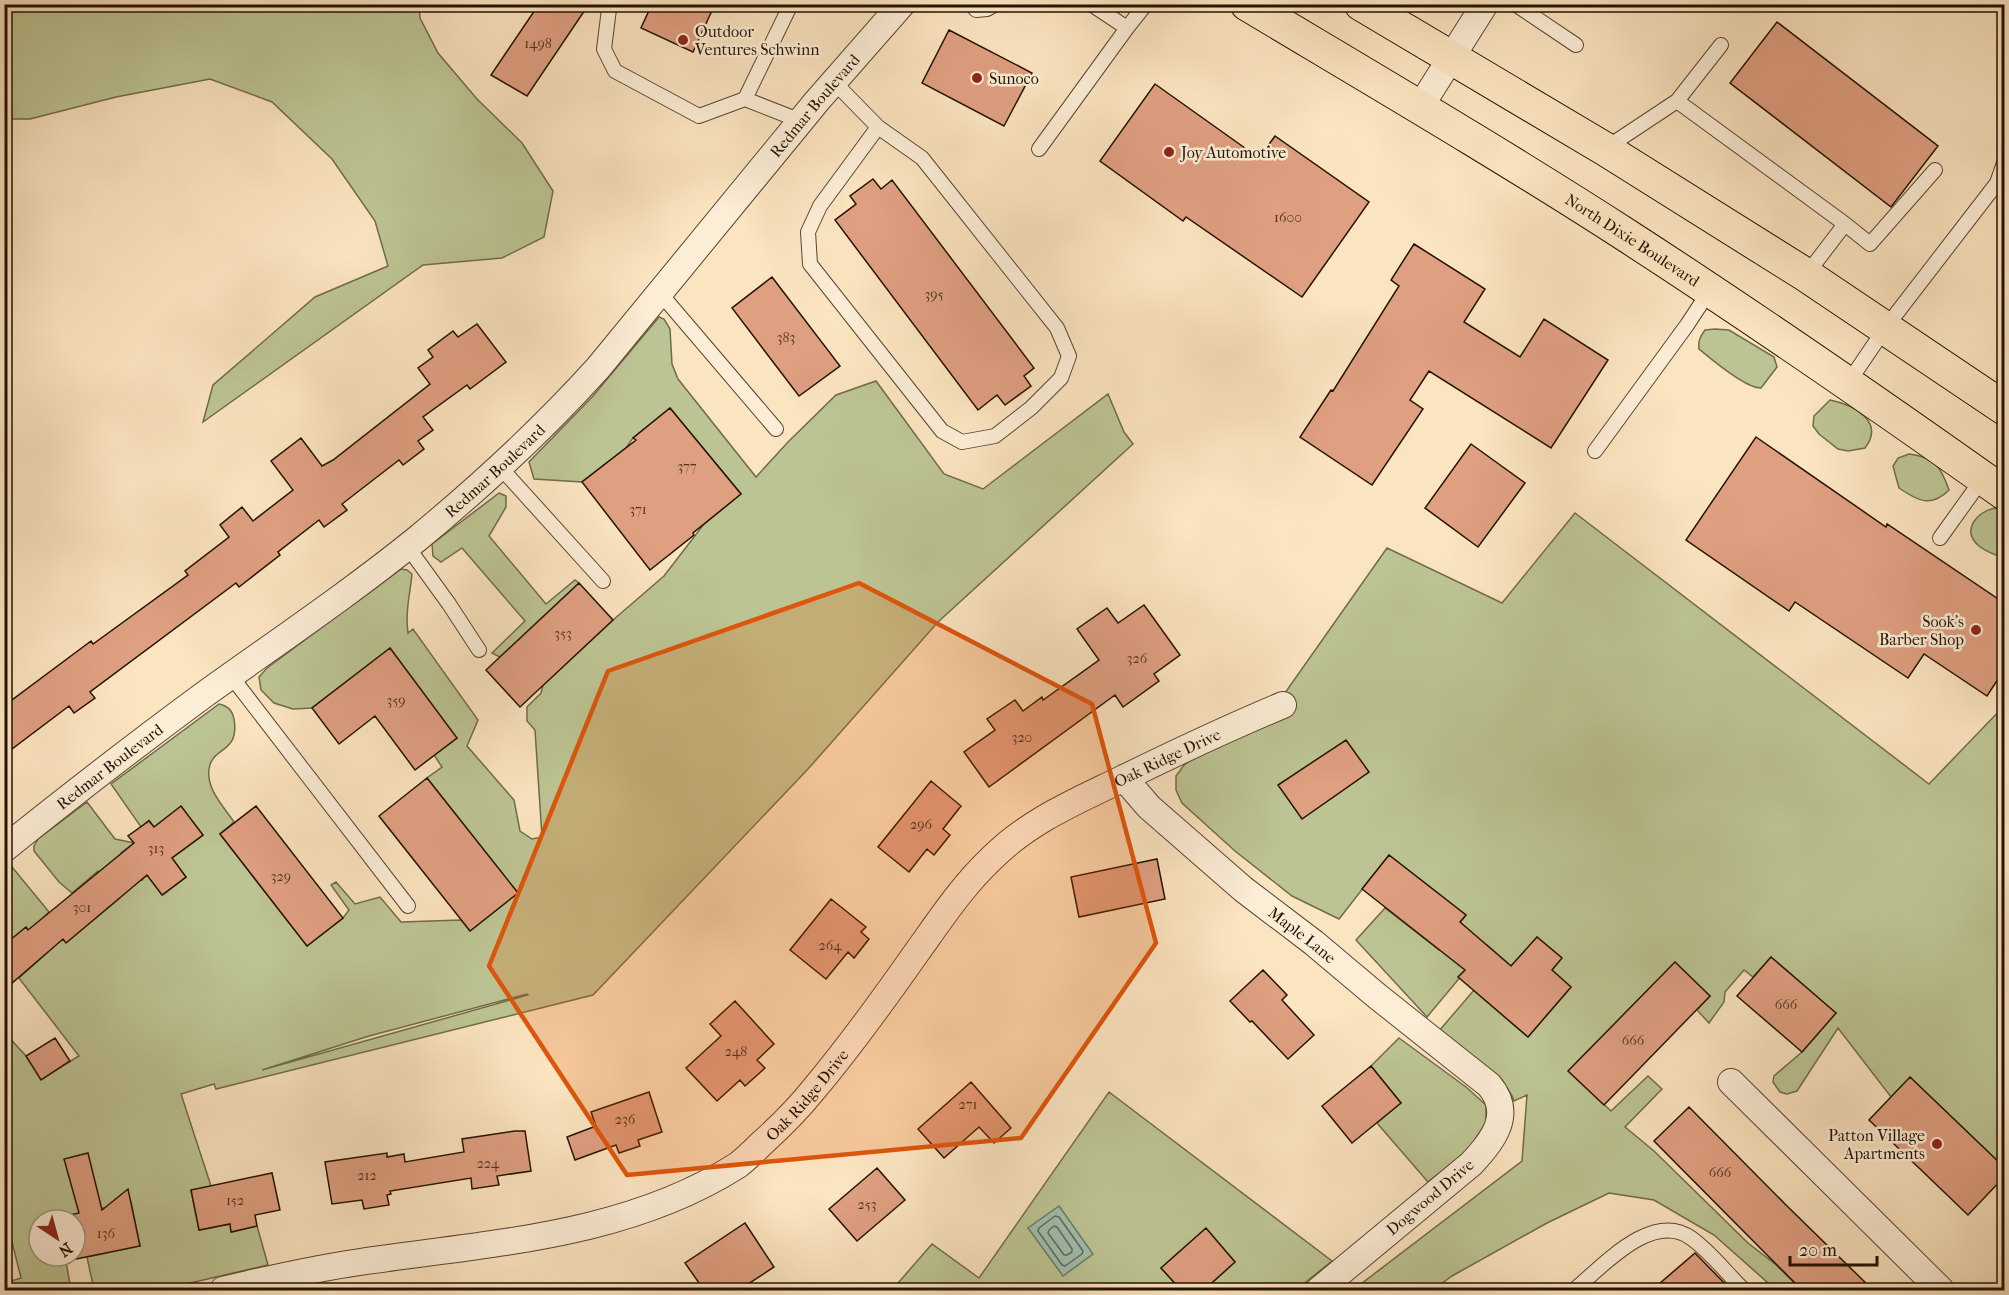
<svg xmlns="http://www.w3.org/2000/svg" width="2009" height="1295" viewBox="0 0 2009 1295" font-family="'IM FELL French Canon',serif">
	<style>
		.green { fill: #bdc493; stroke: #706b4a; stroke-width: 1.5; fill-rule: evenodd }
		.water { fill: #9fbfaf; stroke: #6d7a69; stroke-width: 1.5 }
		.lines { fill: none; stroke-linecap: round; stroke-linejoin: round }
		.shore { stroke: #616858; stroke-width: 1.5 }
		.building { fill: #df9f81; stroke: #231200; stroke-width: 1.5 }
		.lane-casing { stroke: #594630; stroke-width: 16 }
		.street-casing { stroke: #594630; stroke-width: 28 }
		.highway-casing { stroke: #231200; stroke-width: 35 }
		.lane { stroke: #fcedd6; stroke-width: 14 }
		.street { stroke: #fcedd6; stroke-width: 26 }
		.highway { stroke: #fbe4c0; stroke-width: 33 }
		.marked { fill: #de550b; fill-opacity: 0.2; stroke: #de550b; stroke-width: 4.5; stroke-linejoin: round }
		.poi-dot { fill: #8f2418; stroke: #fcedd6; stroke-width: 2 }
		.labels { text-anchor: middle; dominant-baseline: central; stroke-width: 5; stroke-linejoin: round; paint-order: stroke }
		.number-label { font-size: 14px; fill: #523520 }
		.poi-label { font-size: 16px; fill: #231200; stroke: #fcedd6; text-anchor: start }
		.street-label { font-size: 16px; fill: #231200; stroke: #fcedd6 }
	</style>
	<rect width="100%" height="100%" fill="#fbe4c0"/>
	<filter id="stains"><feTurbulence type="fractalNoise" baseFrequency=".00333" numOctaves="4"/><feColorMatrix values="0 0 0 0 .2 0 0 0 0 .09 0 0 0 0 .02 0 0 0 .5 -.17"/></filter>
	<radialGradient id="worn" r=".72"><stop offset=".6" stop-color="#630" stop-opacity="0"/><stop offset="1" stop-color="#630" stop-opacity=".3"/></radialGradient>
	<!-- green -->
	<path class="green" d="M5 4 419 5 420 18 438 53 477 99 522 143 553 191 544 237 502 258 423 265 203 422 213 385 315 297 388 266 375 221 332 159 272 102 210 79 116 97 30 119H5Z
		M659 317 664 319 670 329 672 364 678 379 756 477 788 442 836 395 876 381 944 474 983 489 1108 394 1124 432 1133 444 938 622 808 769 593 995 216 1089 214 1084 181 1094 211 1186 191 1190 199 1230 230 1224 232 1232 257 1226 268 1265 160 1290H94L87 1257 140 1246 131 1202 57 1218V1220H39V1256H65L71 1290H5V1283L21 1278 12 1242 5 1244 4 1032 26 1056 41 1079 79 1056 19 978 48 952 26 927 5 945V865L8 862 49 912 44 917 67 942 120 898 98 871 72 893 59 882 34 851V846L38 839 87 802 115 839 134 843 121 853 142 880 147 875 163 895 186 877 172 858 203 835 181 807 154 827 149 820 141 827 111 784 219 704C228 706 232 710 234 719 240 754 212 746 209 769 206 789 224 807 234 822L220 834 307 946 343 918 349 910 331 885 336 882 355 904 380 897 401 922 461 920 470 931 518 893 427 778 442 767 434 755 457 738 390 648 312 708 293 709 274 703 261 690 259 677 267 668 401 569 407 570 412 574C410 595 405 612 408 633L413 629 478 720 467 746 514 800 520 831 532 839 542 837 535 730 527 721V707L541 693 543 685 613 620 664 576 704 524 741 494 670 408 633 438 626 448 582 482 534 479 529 462 593 396ZM527 994 528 995 262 1070 369 1036Z
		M1715 329 1729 330 1774 357 1777 367 1761 388C1746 389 1711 359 1699 349 1698 341 1700 337 1705 330Z
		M1830 400C1855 405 1885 422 1865 448L1848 451 1838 449 1819 434 1813 426 1814 416Z
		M1909 454C1935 457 1941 467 1949 490 1931 508 1918 501 1899 488L1893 466 1898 458Z
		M499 493 506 496V507L489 536 546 604 575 580 579 583 500 657 492 653 525 621 462 548 441 562 433 556 432 544Z
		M1995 508 2004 514V558C1996 555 1986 552 1979 546 1961 531 1976 512 1995 508Z
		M1575 513 1929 784 2004 706V1167L1911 1078 1891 1097 1838 1028 1797 1091 1787 1094 1780 1092 1773 1082 1774 1076 1802 1052 1836 1013 1771 957 1753 977 1744 970 1725 992 1724 1002 1709 1023 1697 1010 1710 996 1675 962 1569 1071 1611 1111 1648 1076 1662 1089 1625 1127 1654 1151 1748 1243 1775 1264 1802 1290H1776L1714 1235 1654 1200 1609 1193 1547 1223 1452 1276 1433 1290H1353L1522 1161 1527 1095 1514 1101C1510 1082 1456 1045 1439 1031L1474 990 1528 1037 1571 987 1552 970 1561 957 1537 937 1511 966 1487 945 1427 1017 1356 940 1385 908 1439 950 1466 915 1389 855 1339 919 1292 896 1235 851 1182 803 1176 790V776L1184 765 1285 693 1387 548 1502 603Z
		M1399 1038 1466 1087 1486 1105V1123L1467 1151 1428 1182 1377 1123 1401 1103 1371 1066Z
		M1109 1092 1332 1261 1296 1290H1206L1205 1289 1235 1262 1205 1229 1161 1268 1181 1290H892L932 1244 979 1278Z"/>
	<!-- water -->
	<path class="water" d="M1059 1206 1093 1254 1063 1276 1028 1228Z"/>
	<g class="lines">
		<!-- shore -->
		<path class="shore" d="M1055 1216 1059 1217 1083 1251 1082 1254 1065 1266 1062 1265 1038 1231 1039 1228Z
			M1054 1226 1057 1227 1072 1249V1252L1067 1255H1064L1048 1233 1049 1230Z"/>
	</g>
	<!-- building -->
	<path class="building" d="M539 4H589L527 96 491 75Z
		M652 4H715L693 52 641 28Z
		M1777 22 1938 146 1891 207 1730 83Z
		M949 30 1032 73 1004 126 922 83Z
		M1155 84 1259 158 1275 136 1369 202 1302 297 1186 217 1183 221 1100 161Z
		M873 179 881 189 892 180 1034 368 1024 376 1031 386 1005 405 997 395 978 410 835 220 856 204 850 196Z
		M1414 244 1485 289 1464 322 1520 357 1544 319 1608 360 1551 448 1429 371 1410 400 1423 409 1372 485 1300 437 1331 390 1333 391 1399 286 1391 280Z
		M772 277 840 366 799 396 732 308Z
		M477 324 506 362 470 389 467 385 423 417 433 430 418 441 424 449 403 465 399 460 342 504 347 510 324 527 319 520 278 552 280 555 239 587 236 583 90 692 95 698 74 713 69 706 4 755V706L91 641 93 644 188 575 185 571 229 537 220 525 242 507 253 521 293 490 271 461 301 438 322 466 333 460 430 384 418 368 433 357 428 350 453 331 458 337Z
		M670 408 741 494 693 533 694 535 650 570 582 482 636 440 633 438Z
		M1756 437 1886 527 1887 524 2004 603V670L1987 696 1924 654 1908 678 1795 602 1789 611 1686 540Z
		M1471 444 1525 483 1478 547 1425 508Z
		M579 583 613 620 520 707 486 670Z
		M1144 605 1180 655 1154 674 1159 681 1123 707 1115 695 989 787 964 752 995 730 987 719 1015 700 1023 711 1042 697 1043 700 1099 660 1077 629 1107 608 1118 623Z
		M390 648 457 738 415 770 375 716 339 744 312 708Z
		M1346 740 1369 772 1302 819 1278 785Z
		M427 778 518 893 470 931 379 816Z
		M931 781 961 806 943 829 950 835 934 855 927 849 909 872 878 847Z
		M181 806 203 835 172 858 186 877 162 895 147 875 66 943 63 939 4 990V945L26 927 28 930 134 843 128 836 149 821 154 827Z
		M256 806 343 918 307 946 220 834Z
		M1389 855 1466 915 1460 922 1511 966 1537 937 1562 958 1552 970 1571 987 1528 1037 1458 977 1465 970 1362 889Z
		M1157 859 1165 899 1079 917 1071 877Z
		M831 899 866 927 861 932 869 939 854 958 848 952 826 979 790 950Z
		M1771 957 1836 1013 1802 1052 1737 996Z
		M1675 962 1710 996 1604 1105 1568 1071Z
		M1263 970 1287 995 1282 1000 1314 1035 1288 1059 1252 1021 1250 1022 1230 1001Z
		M735 1001 774 1044 757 1060 765 1068 745 1086 740 1080 717 1101 686 1068 721 1036 710 1024Z
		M55 1038 70 1061 41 1080 26 1056Z
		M1371 1066 1401 1103 1352 1143 1322 1106Z
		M1910 1077 2004 1167V1177L1968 1215 1869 1120Z
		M971 1082 1011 1128 994 1143 979 1127 944 1158 918 1129Z
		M649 1092 662 1132 638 1140 640 1146 619 1153 616 1145 575 1160 567 1137 596 1126 591 1112Z
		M1689 1107 1785 1204 1873 1290H1802L1772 1260 1654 1141Z
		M515 1131H525L531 1171 497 1176 499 1185 472 1189 471 1178 390 1191 391 1194 387 1195 389 1205 364 1209 362 1200 332 1204 325 1162 387 1153V1157L404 1154 405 1162 464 1152 462 1139Z
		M88 1153 102 1210 128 1189 140 1246 66 1261 65 1256H75V1220H57V1218L79 1213 64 1159Z
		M877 1168 905 1200 857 1241 829 1209Z
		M272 1173 280 1210 255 1215 257 1226 231 1232 230 1224 199 1230 191 1190Z
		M745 1223 774 1267 739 1290H704L685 1263Z
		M1206 1228 1235 1262 1204 1290H1181L1161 1268Z
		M1695 1253 1731 1290H1652Z"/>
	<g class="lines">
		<defs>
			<path id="lane" d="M601 4 609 9 604 49 615 71 699 116 745 99 801 121
				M971 4 976 10 987 9 996 4
				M1515 4 1576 45
				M1127 28 1146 4
				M834 82 878 127 922 158 1057 328 1069 356 1061 378 1031 408 995 436 962 442 942 431 810 264 808 232 820 206 878 127
				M745 99 791 4
				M1677 101 1845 224 1806 275
				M1606 148 1677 101 1721 45
				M1039 149 1127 28 1091 4
				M1845 224 1870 244 1935 170
				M660 293 776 429
				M1848 383 1886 327 1997 183 2004 163
				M1595 451 1687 325 1710 290
				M500 467 603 581
				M1940 538 1983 478
				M407 546 449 604 479 650
				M231 676 408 906
				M1574 1290C1602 1267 1652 1210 1691 1238 1711 1252 1727 1274 1744 1290"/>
			<g id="street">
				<path d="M1420 107 1485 4"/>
				<path id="s1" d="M1124 778 1149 807 1243 889 1314 943 1377 996 1489 1085C1514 1114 1493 1141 1471 1164L1319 1290"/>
				<path id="s2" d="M4 849C70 796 137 744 205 694 276 643 349 594 417 539 481 486 542 430 598 368L817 101 902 4"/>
				<path d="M1731 1082 1941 1290"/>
				<path id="s3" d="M223 1290C268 1279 313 1269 360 1262 487 1243 626 1237 738 1165 746 1159 754 1151 761 1144 781 1126 798 1109 814 1089 851 1045 884 999 917 952 940 920 963 885 992 858 1029 821 1075 802 1122 779 1175 753 1228 728 1283 705"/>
			</g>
			<g id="highway">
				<path id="s4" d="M1247 4C1374 80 1502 155 1626 235 1754 318 1880 405 2004 493"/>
				<path d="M1361 4 1605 149 1806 275 2004 408"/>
			</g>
		</defs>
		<!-- lane casing -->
		<use href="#lane" class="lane-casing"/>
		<!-- street casing -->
		<use href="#street" class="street-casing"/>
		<!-- highway casing -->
		<use href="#highway" class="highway-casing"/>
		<!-- lane -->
		<use href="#lane" class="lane"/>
		<!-- street -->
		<use href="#street" class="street"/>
		<!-- highway -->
		<use href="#highway" class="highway"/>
	</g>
	<!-- marked area -->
	<path class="marked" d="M859 583 1092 704 1156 943 1021 1138 627 1175 489 966 608 671Z"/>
	<!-- markers -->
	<g class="poi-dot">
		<circle cx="683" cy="40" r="6"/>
		<circle cx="977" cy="78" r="6"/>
		<circle cx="1169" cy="152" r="6"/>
		<circle cx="1976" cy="630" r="6"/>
		<circle cx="1937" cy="1144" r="6"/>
	</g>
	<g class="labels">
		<!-- number labels -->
		<g class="number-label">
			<text x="538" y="43">1498</text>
			<text x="1288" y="217">1600</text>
			<text x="934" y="294">395</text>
			<text x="786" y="337">383</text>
			<text x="687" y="466">377</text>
			<text x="638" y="509">371</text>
			<text x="563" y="633">353</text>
			<text x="1137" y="658">326</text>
			<text x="396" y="700">359</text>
			<text x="1022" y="737">320</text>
			<text x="921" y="824">296</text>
			<text x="156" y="848">313</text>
			<text x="281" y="876">329</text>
			<text x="82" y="907">301</text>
			<text x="830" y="945">264</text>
			<text x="1786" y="1004">666</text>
			<text x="1633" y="1040">666</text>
			<text x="736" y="1051">248</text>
			<text x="968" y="1104">271</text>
			<text x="625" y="1119">236</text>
			<text x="488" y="1163">224</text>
			<text x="1720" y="1172">666</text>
			<text x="367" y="1175">212</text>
			<text x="235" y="1200">152</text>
			<text x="867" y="1204">253</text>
			<text x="106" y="1233">136</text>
		</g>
		<!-- poi labels -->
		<g class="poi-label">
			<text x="695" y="31">Outdoor<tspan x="695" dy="18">Ventures Schwinn</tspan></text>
			<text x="989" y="78">Sunoco</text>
			<text x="1181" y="152">Joy Automotive</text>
			<text x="1964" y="621" text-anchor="end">Sook's<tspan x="1964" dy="18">Barber Shop</tspan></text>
			<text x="1925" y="1135" text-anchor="end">Patton Village<tspan x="1925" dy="18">Apartments</tspan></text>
		</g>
		<!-- street labels -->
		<g class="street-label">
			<text stroke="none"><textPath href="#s2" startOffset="1106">Redmar Boulevard</textPath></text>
			<text stroke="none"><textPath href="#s4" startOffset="452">North Dixie Boulevard</textPath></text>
			<text stroke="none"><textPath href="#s2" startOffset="620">Redmar Boulevard</textPath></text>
			<text stroke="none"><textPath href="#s3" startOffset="1136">Oak Ridge Drive</textPath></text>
			<text stroke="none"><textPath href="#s2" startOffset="134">Redmar Boulevard</textPath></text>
			<text stroke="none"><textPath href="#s1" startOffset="238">Maple Lane</textPath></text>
			<text stroke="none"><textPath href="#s3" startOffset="632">Oak Ridge Drive</textPath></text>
			<text transform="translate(1430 1197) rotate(-40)">Dogwood Drive</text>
		</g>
	</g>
	<!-- margin -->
	<rect width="2009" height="1295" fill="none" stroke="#fbe4c0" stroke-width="24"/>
	<rect x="6" y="6" width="1997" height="1283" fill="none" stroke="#231200" stroke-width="3"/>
	<rect x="12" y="12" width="1985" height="1271" fill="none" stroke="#231200" stroke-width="1.5"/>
	<!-- north arrow -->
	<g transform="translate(57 1238) rotate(144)"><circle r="28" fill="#fcedd6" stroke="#a59580" stroke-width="1.5"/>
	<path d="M0-4.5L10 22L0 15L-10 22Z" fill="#8f2418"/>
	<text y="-9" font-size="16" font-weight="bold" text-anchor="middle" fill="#231200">N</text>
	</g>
	<!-- scale -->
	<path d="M1790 1256v9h87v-9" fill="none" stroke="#231200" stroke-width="3"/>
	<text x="1799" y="1256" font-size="18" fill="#231200" stroke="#fcedd6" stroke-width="4.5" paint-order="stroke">20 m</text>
	<rect width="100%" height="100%" filter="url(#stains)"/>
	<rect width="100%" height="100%" fill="url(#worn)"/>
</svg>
